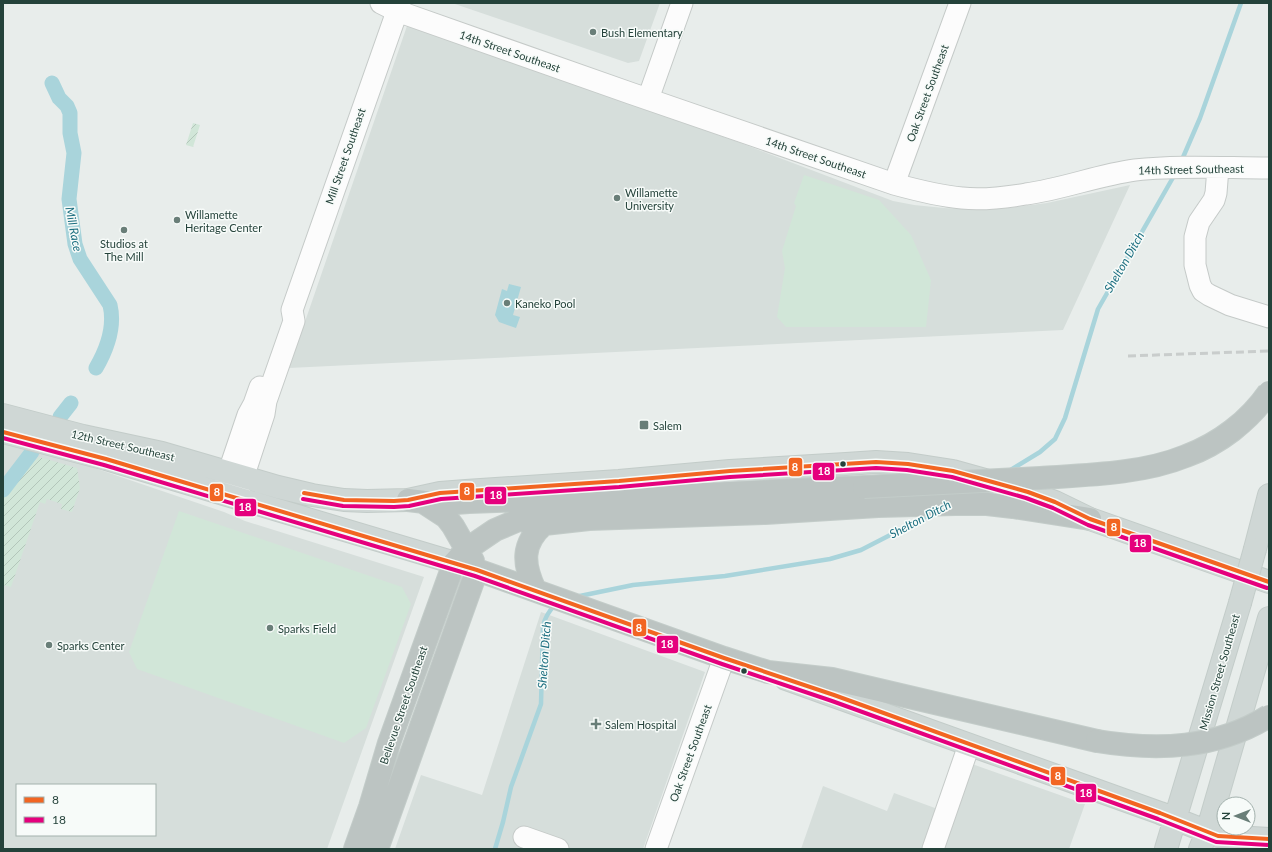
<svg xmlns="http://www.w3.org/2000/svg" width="1272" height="852" viewBox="0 0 1272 852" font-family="Lato,sans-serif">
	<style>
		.built { fill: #d6dedb; fill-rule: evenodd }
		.garden { fill: url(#garden-furrows) }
		.pitch { fill: #d1e6d8 }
		.water { fill: #a9d4db }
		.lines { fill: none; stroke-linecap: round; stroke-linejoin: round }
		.stream { stroke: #a9d4db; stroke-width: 4.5 }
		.canal { stroke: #a9d4db; stroke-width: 15 }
		.minor-casing { stroke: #c5cac8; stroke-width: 23 }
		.major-casing { stroke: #c3ccc9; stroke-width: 24 }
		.highway-casing { stroke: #c3ccc9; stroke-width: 24 }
		.minor { stroke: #fcfcfc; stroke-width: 21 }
		.major { stroke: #cfd7d5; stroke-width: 22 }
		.highway { stroke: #bcc4c2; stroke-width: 22 }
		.rail { stroke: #c9cdcc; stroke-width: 3; stroke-dasharray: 8 4; stroke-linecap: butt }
		.major-bridge-casing { stroke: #c3ccc9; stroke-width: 24; stroke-linecap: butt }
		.highway-bridge-casing { stroke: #c3ccc9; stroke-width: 24; stroke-linecap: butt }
		.major-bridge { stroke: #cfd7d5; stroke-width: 22 }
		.highway-bridge { stroke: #bcc4c2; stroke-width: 22 }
		.bus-1-casing { stroke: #f7fbf9; stroke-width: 7 }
		.bus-2-casing { stroke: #f7fbf9; stroke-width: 7 }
		.bus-1 { stroke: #f26522; stroke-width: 4 }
		.bus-2 { stroke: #e5007d; stroke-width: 4 }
		.poi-dot { fill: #697e78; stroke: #f7fbf9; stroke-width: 1.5 }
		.bus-dot { fill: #24423a; stroke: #f7fbf9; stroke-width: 1.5 }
		.labels { text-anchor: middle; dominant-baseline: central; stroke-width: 3; stroke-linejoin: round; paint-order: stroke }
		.poi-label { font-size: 11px; fill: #24423a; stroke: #f7fbf9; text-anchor: start }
		.street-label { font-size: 11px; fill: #24423a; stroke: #f7fbf9 }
		.water-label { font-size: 12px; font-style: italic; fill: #1c6f80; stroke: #f7fbf9 }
		.line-badge { stroke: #f7fbf9; stroke-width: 1.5 }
		.badge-label { font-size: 11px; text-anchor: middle; font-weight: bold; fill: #fff }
	</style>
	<defs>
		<pattern id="garden-furrows" width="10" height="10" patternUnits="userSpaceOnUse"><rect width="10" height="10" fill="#d1e6d8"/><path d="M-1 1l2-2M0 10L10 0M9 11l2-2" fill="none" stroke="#b3c6ba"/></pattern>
	</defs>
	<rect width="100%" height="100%" fill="#e8edeb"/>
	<!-- built -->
	<path class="built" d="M452 3H660L639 61 628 63Z
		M407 26 738 142 893 201 914 205 944 208 981 210 1008 208 1047 203 1130 185 1063 330 289 368Z
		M3 437 224 512 245 521 424 577 327 849H3ZM17 785H155V835H17Z
		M541 612 705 672 643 849H395L421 775 482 795Z
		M972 764 1085 804 1069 849H801L823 786 887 811 894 793 954 815Z"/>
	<!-- garden -->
	<path class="garden" d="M193 123 200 125 193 147 186 145Z
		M39 457 77 468 80 488 72 512 61 509 62 504 47 499 45 504 40 502 11 587 3 585V497L27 467Z"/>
	<!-- pitch -->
	<path class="pitch" d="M804 175 879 200 911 235 931 280 926 327H786L777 317 785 268 782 251 796 206 794 203Z
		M179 511 402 587 411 604 366 728 344 743 137 669 129 652Z"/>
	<!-- water -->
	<path class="water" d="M509 284 521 287 513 315 520 317 516 328 499 322 495 315 502 289 507 291Z"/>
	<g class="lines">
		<!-- stream -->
		<path class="stream" d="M1181 162 1200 118 1241 3
			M1009 471 1040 452 1055 439 1065 418 1098 309 1175 174
			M575 597 633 585 725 576 830 559 861 550 933 513
			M495 849 503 822 511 787 541 704 543 626C545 617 549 611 555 605"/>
		<!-- canal -->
		<path class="canal" d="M52 83 59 98 67 106 70 113V133L74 153 69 199 75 244 80 259 110 305C115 326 107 349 96 368
			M60 417 71 403
			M3 490 32 452"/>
		<defs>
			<path id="minor" d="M381 3 397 11 630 93 894 184C916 190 939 196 962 198 980 200 1008 197 1026 194 1063 189 1098 175 1135 170 1179 165 1225 168 1269 168
				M648 99 682 3
				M1218 168 1216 193 1214 200 1199 222 1195 237V265L1200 285 1203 291 1209 295 1230 305 1269 317
				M894 184 960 3
				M223 489 248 415 254 404 260 387
				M238 493 264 414 266 401 294 321 292 310 400 3
				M524 837 558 849
				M656 849 724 658
				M933 849 969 745"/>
			<path id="major" d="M3 415 83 436 162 453 278 487 312 495 344 500 367 501 408 500 440 493 466 491 619 481 730 471 846 464 876 462 908 464 953 471 1028 492 1055 502 1090 519 1269 582
				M3 432 106 459 472 568
				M1255 549 1269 495
				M786 679 1160 813 1218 836 1269 839
				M1166 849 1240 603
				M1200 849 1207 832 1269 618"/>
			<path id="highway" d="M408 500 441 504 469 502 557 499
				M423 502 446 517 453 526 473 561
				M527 522 544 524 589 519 765 513 878 506 955 504H987L1013 507 1090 519
				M477 570 724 658 768 672 832 679 1097 741
				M535 590C523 564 521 544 544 524
				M355 849 370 807 389 743 454 563 467 549 495 530 542 510 592 499 864 487
				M377 849 477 570"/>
		</defs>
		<!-- minor casing -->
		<use href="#minor" class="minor-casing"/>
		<!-- major casing -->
		<use href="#major" class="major-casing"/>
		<!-- highway casing -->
		<use href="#highway" class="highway-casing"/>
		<!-- minor -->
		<use href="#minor" class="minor"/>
		<!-- major -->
		<use href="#major" class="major"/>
		<!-- highway -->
		<use href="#highway" class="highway"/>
		<!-- rail -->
		<path class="rail" d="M1128 356 1269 351"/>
		<defs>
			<path id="major-bridge" d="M1240 603 1255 549"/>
			<path id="highway-bridge" d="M864 487C923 484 981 481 1040 478 1087 475 1142 474 1186 456 1219 444 1249 421 1269 392
				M1097 741C1157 751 1216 749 1269 716"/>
		</defs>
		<!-- major-bridge casing -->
		<use href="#major-bridge" class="major-bridge-casing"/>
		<!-- highway-bridge casing -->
		<use href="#highway-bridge" class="highway-bridge-casing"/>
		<!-- major-bridge -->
		<use href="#major-bridge" class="major-bridge"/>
		<!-- highway-bridge -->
		<use href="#highway-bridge" class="highway-bridge"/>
		<defs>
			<path id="bus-1" d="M3 432 106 459 477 570 724 658 834 695 1160 813 1218 836 1269 839
				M304 493 344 500 394 501 408 500 440 493 619 481 730 471 876 462 908 464 953 471 1028 492 1055 502 1090 519 1269 582"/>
			<path id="bus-2" d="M3 438 104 465 475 576 722 664 832 701 1158 819 1216 842 1269 845
				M303 499 343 506 394 507 409 506 441 499 619 487 730 477 876 468 907 470 952 477 1026 498 1053 508 1088 525 1267 588"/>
		</defs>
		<!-- bus-1 casing -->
		<use href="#bus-1" class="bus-1-casing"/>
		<!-- bus-2 casing -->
		<use href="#bus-2" class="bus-2-casing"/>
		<!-- bus-1 -->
		<use href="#bus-1" class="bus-1"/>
		<!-- bus-2 -->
		<use href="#bus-2" class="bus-2"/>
	</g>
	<!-- markers -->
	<g class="poi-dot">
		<circle cx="593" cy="32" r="4"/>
		<circle cx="617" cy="198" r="4"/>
		<circle cx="177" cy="220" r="4"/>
		<circle cx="124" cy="230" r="4"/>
		<circle cx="507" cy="303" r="4"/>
		<rect x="639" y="420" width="10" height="10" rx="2"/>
		<circle cx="270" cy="628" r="4"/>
		<circle cx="49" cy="645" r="4"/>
		<path d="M594 718h4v4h4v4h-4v4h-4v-4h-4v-4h4z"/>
	</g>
	<g class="bus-dot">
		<circle cx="843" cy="464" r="3.5"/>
		<circle cx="744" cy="671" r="3.5"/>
	</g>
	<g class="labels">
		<!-- poi labels -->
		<g class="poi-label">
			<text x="601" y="32">Bush Elementary</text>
			<text x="625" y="192">Willamette<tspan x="625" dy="13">University</tspan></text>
			<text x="185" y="214">Willamette<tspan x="185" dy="13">Heritage Center</tspan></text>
			<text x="124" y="243" text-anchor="middle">Studios at<tspan x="124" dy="13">The Mill</tspan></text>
			<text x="515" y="303">Kaneko Pool</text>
			<text x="653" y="425">Salem</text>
			<text x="278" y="628">Sparks Field</text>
			<text x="57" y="645">Sparks Center</text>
			<text x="605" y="724">Salem Hospital</text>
		</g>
		<!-- street labels -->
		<g class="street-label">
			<text transform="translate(510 51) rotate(19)">14th Street Southeast</text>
			<text transform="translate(927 93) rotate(-70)">Oak Street Southeast</text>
			<text transform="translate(345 156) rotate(-71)">Mill Street Southeast</text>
			<text transform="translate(816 157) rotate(19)">14th Street Southeast</text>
			<text transform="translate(1191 169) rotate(-1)">14th Street Southeast</text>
			<text transform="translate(123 445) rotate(13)">12th Street Southeast</text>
			<text transform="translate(1219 672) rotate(-74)">Mission Street Southeast</text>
			<text transform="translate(403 705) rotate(-71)">Bellevue Street Southeast</text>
			<text transform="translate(690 753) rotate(-70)">Oak Street Southeast</text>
		</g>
		<!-- water labels -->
		<g class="water-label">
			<text transform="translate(74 229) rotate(79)">Mill Race</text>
			<text transform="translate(1124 262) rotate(-60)">Shelton Ditch</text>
			<text transform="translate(920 519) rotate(-28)">Shelton Ditch</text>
			<text transform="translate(544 655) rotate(-86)">Shelton Ditch</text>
		</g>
	</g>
	<g class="line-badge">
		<rect x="788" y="457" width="15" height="20" rx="4" fill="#f26522"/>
		<rect x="812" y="462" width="23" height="19" rx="4" fill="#e5007d"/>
		<rect x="459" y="482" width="16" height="19" rx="4" fill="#f26522"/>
		<rect x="209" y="483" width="15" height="19" rx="4" fill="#f26522"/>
		<rect x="484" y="486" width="23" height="19" rx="4" fill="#e5007d"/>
		<rect x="234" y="498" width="23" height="19" rx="4" fill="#e5007d"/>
		<rect x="1106" y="518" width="15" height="19" rx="4" fill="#f26522"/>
		<rect x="1129" y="534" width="23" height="19" rx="4" fill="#e5007d"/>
		<rect x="632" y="618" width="15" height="19" rx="4" fill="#f26522"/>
		<rect x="656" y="635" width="23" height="19" rx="4" fill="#e5007d"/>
		<rect x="1050" y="766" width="16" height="20" rx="4" fill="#f26522"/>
		<rect x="1075" y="783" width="22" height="20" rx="4" fill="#e5007d"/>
	</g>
	<g class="badge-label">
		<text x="795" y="471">8</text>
		<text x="824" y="475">18</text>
		<text x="467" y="495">8</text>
		<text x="217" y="496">8</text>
		<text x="496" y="499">18</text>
		<text x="245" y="511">18</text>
		<text x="1114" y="531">8</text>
		<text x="1140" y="547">18</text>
		<text x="639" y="632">8</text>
		<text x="667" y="648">18</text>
		<text x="1058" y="780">8</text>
		<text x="1086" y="797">18</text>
	</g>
	<!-- border -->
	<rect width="1272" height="852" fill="none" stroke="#24423a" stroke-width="8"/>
	<!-- legend -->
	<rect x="16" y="784" width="140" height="52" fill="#f7fbf9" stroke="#a3b1ad"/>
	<rect x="24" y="797" width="20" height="6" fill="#f26522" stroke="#a3b1ad"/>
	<text x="52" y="804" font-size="12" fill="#24423a">8</text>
	<rect x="24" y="817" width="20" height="6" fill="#e5007d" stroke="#a3b1ad"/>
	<text x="52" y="824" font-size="12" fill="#24423a">18</text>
	<!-- north arrow -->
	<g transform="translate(1236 816) rotate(270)"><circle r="19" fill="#f7fbf9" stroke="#a3b1ad"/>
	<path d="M0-3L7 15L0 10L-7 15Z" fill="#697e78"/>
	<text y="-6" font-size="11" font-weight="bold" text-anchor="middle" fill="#24423a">N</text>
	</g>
</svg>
